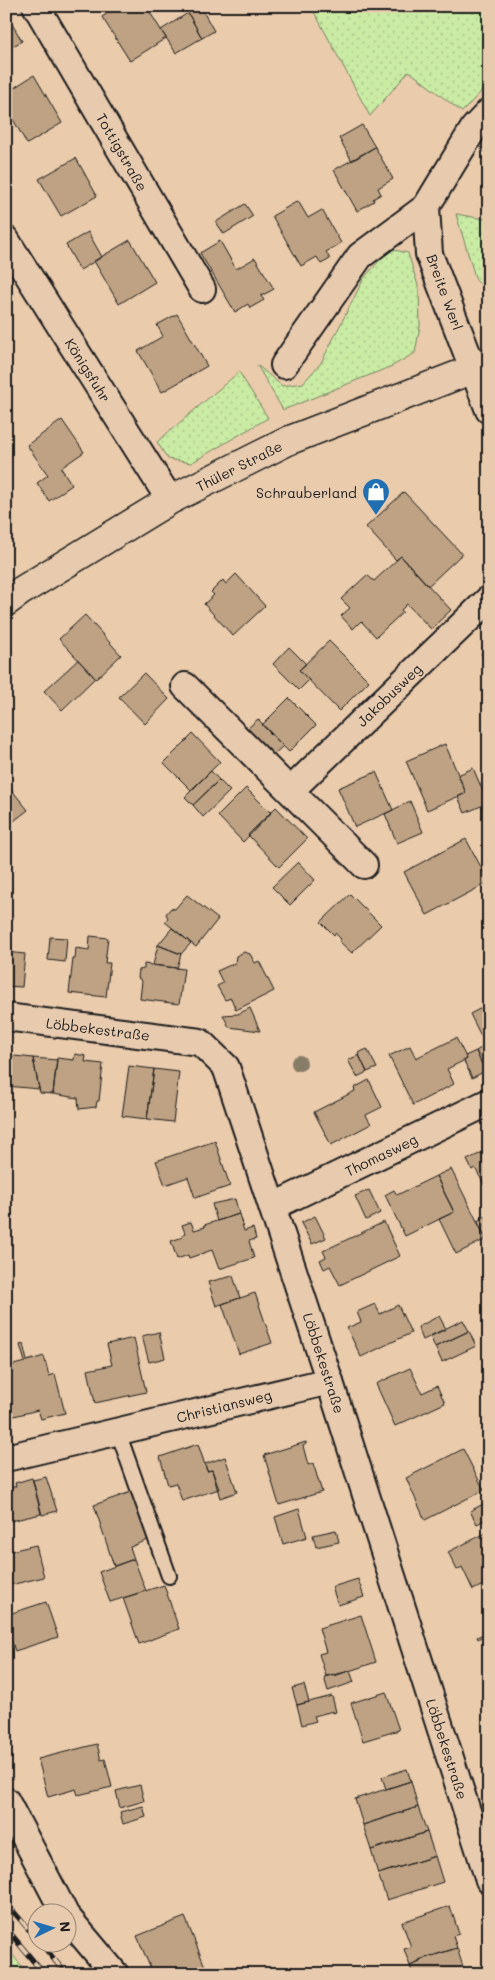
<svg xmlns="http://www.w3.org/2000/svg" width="495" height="1980" viewBox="0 0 495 1980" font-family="Mali,sans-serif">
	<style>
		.grass { fill: url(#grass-dots); stroke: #738460 }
		.building { fill: #bfa283; stroke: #1c1c1c }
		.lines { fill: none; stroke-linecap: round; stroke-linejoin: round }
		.service-casing { stroke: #1c1c1c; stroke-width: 18 }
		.minor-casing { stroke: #1c1c1c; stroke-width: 30 }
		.secondary-casing { stroke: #1c1c1c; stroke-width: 31 }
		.service { stroke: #e8cbae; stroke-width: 14 }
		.minor { stroke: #e8cbae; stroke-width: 26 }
		.secondary { stroke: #e8cbae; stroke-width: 28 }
		.rail-casing { stroke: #1c1c1c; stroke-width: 5.5 }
		.rail { stroke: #e8cbae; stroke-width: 4; stroke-dasharray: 11; stroke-linecap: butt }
		.tree { fill: #877c68 }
		.labels { text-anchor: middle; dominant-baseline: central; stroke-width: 4; stroke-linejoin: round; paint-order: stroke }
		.street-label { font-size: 14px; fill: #1c1c1c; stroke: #e8cbae }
		.poi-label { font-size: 14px; fill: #1c1c1c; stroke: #e8cbae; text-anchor: end }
	</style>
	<defs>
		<pattern id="grass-dots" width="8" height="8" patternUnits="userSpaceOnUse" patternTransform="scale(1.25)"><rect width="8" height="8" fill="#caeba4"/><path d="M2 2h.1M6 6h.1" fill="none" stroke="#adc98d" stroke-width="1.8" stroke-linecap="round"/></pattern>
	</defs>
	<rect width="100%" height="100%" fill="#eacbac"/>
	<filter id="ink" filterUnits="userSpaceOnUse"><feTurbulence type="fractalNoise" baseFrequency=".02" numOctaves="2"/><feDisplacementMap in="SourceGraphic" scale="10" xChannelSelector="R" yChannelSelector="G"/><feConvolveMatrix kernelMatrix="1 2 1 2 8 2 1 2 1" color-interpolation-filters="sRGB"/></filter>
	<g filter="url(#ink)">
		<!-- grass -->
		<path class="grass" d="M311 6H489V83L462 112 409 71 370 116Z
			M456 214 489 220V293L476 280Z
			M390 249 408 253 419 289 420 326 415 353 392 366 283 410 257 365 282 386 303 383 321 363 364 278Z
			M239 372 268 418 191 463 168 459 157 442Z
			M6 1947 28 1974H6Z"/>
		<!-- building -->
		<path class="building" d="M115 6H146L166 38 130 61 102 17 113 10Z
			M184 6H200L214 31 202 38Z
			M188 13 202 38 176 53 161 30Z
			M6 14 22 41 6 50Z
			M34 75 62 123 27 144 6 107V93Z
			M362 125 375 147 352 161 339 138Z
			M375 147 393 179 378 188 381 194 373 199 374 201 357 211 334 170Z
			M76 158 97 196 61 216 39 179Z
			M298 201 308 218 322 210 341 243 326 252 330 259 321 264 317 257 301 266 272 216Z
			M245 204 253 216 224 234 216 222Z
			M88 232 102 257 80 270 66 245Z
			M130 240 155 282 119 304 94 261Z
			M220 241 236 269 255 258 274 289 261 296 264 300 250 308 248 304 235 312 200 253Z
			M177 314 207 366 162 392 138 351 163 336 157 325Z
			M62 420 84 452 61 468 72 485 49 501 37 483 48 475 27 445Z
			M404 492 462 554 428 586 401 556 396 560 366 527Z
			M401 556 451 610 431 629 407 604 401 610 403 612 376 637 361 621 353 629 341 616 350 608 341 599 367 575 374 581Z
			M236 574 265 606 233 636 204 604 214 595 211 592 223 580 226 584Z
			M85 615 121 655 96 679 59 639Z
			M329 641 369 681 339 711 299 670Z
			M289 647 306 664 299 670 309 680 299 690 273 664Z
			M489 650V670L481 653Z
			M78 660 95 678 62 710 44 691Z
			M144 673 169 699 145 724 119 697Z
			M289 698 316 725 289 752 262 725Z
			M258 719 283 746 272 756 246 730Z
			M193 734 220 762 191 790 164 763Z
			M445 744 466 793 427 810 406 761Z
			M473 768 488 803 465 813 458 797 466 793 458 775Z
			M211 771 219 780 193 805 185 797Z
			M376 772 393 810 355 827 338 788Z
			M219 780 230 791 203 817 193 805Z
			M6 783 28 810 6 827Z
			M246 788 271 813 243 842 218 816Z
			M410 801 423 832 397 843 385 814Z
			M276 807 307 839 279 867 248 835Z
			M466 839 489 882 427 915 404 872Z
			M298 862 315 880 290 905 272 887Z
			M350 894 381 925 352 953 339 941 341 939 335 933 334 935 321 922Z
			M187 895 218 919 196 947 165 922 168 918 166 914 171 908 175 909Z
			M172 928 191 943 181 954 158 945Z
			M90 936 108 938 105 963H110L106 997 69 993 73 959H75L76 948 89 950Z
			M50 937 67 938 65 962 48 960Z
			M158 945 181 954 177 968 153 965Z
			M6 952 25 954 22 987 6 986Z
			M244 952 250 954 255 963 259 961 274 991 236 1010 231 998 225 1000 217 986 223 983 217 971 235 963 236 956Z
			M144 964 184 969 179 1004 140 999 142 981 138 978 139 970 144 969Z
			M489 1004V1052L470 1014Z
			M250 1008 260 1031 229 1027 223 1015 238 1014Z
			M456 1038 467 1059 447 1069 454 1084 413 1105 389 1056 410 1046 416 1058Z
			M486 1045 489 1052V1069L485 1071 476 1051Z
			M367 1049 377 1068 367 1072 358 1053Z
			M476 1051 485 1071 472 1078 464 1061 467 1059 465 1056Z
			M75 1054 86 1056 85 1062 103 1064 99 1101H97L96 1107 79 1109 78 1098 53 1094 57 1058 74 1060Z
			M6 1055 33 1058 39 1089 6 1086Z
			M359 1055 367 1072 357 1077 348 1060Z
			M33 1058 57 1060 53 1094 40 1093Z
			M129 1066 154 1069 147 1119 122 1116Z
			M154 1069 179 1072 173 1122 147 1119Z
			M369 1080 382 1107 366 1115 371 1124 331 1145 314 1112 355 1091 354 1088Z
			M215 1141 230 1186 195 1198 188 1177 165 1185 156 1161Z
			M489 1149V1184L485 1186 475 1168 472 1170 467 1160Z
			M451 1169 486 1239 456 1254 439 1219 454 1212 436 1176Z
			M436 1176 454 1212 405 1236 385 1195 394 1190 397 1195Z
			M369 1190 380 1213 366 1220 355 1196Z
			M235 1199 239 1214 217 1221 212 1204Z
			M239 1214 244 1231 253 1228 256 1239 249 1241 254 1258 219 1269 212 1250 189 1258 188 1255 177 1259 171 1241 183 1237 182 1235 185 1233 182 1225 191 1222 194 1230 205 1227 204 1225Z
			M488 1215H489V1249L484 1239H486L477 1221Z
			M315 1216 326 1238 312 1244 301 1223Z
			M384 1222 400 1256 340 1285 330 1266 324 1269 320 1260 326 1257 323 1251Z
			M233 1276 240 1298 216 1306 208 1282Z
			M255 1293 272 1343 239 1354 222 1304Z
			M375 1304 380 1314 398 1305 411 1333 361 1357 347 1328 361 1322 357 1312Z
			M439 1316 446 1329 423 1340 418 1327Z
			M463 1320 469 1331 435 1347 430 1336Z
			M469 1331 476 1346 442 1362 435 1347Z
			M159 1332 165 1358 149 1362 142 1336Z
			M134 1338 146 1392 95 1403 88 1370 112 1365 107 1344Z
			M23 1344 27 1361 44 1356 49 1376 55 1374 65 1413 41 1419 38 1410 10 1417 6 1405V1392H8L6 1367 25 1362 20 1345Z
			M410 1368 422 1393 437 1386 445 1403 395 1426 376 1384Z
			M6 1405 13 1433 6 1435Z
			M306 1442V1444L303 1446 308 1465 313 1463 322 1492 279 1505 264 1455Z
			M198 1444 207 1471 212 1470 219 1489 182 1501 176 1483 168 1485 160 1457Z
			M463 1449 484 1490 425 1520 406 1478Z
			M225 1457 237 1492 220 1498 212 1470 207 1471 205 1464Z
			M46 1477 57 1511 42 1515 33 1480Z
			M32 1478 41 1514 6 1522V1485L10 1484 11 1488 16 1486 15 1483Z
			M131 1492 148 1540 130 1547 134 1559 114 1566 94 1505Z
			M489 1501V1518L477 1524 470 1511Z
			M299 1509 307 1537 283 1544 275 1517Z
			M336 1530 339 1542 316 1547 313 1535Z
			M488 1532 489 1582 473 1590 462 1567 457 1570 448 1552Z
			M36 1545 44 1577 6 1586V1552Z
			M134 1559 146 1591 110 1602 99 1572Z
			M358 1579 364 1597 338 1605 332 1587Z
			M164 1585 179 1629 139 1644 123 1598Z
			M46 1602 58 1637 15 1651 6 1624V1615Z
			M361 1615 376 1662 334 1676 333 1674 326 1676 319 1654 326 1652 319 1628Z
			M489 1631V1648L483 1636 478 1639 477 1637Z
			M350 1671 354 1682 328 1691 324 1677Z
			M304 1685 309 1702 297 1705 292 1688Z
			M386 1692 399 1730 363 1741 351 1703Z
			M332 1696 336 1712 333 1713V1711L314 1716 316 1721 302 1725 297 1705Z
			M97 1744 101 1760 105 1759 112 1787 78 1795 76 1789 48 1797 38 1759Z
			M407 1769 411 1781 386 1789 382 1777Z
			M411 1781 418 1807 363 1825 355 1799Z
			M140 1785 144 1801 120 1808 116 1791Z
			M143 1806 146 1817 123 1824 120 1812Z
			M418 1807 427 1832 371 1850 363 1825Z
			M427 1832 435 1856 378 1874 371 1850Z
			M435 1856 443 1882 387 1900 378 1874Z
			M450 1906 459 1934 453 1936 457 1948 419 1960 420 1962 410 1966 404 1949 411 1947 402 1922Z
			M185 1917 208 1974H153L137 1936Z
			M457 1948 465 1973 413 1974 410 1966 420 1962 419 1960Z"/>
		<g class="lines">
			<defs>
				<path id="service" d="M118 1432 169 1576"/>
				<path id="minor" d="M36 6 202 289
					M489 112 474 128 426 207 429 254 489 410
					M6 240 170 500
					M284 365 360 256 426 207
					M185 686 290 791 489 599
					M290 791 364 865
					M6 1017 200 1042 226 1067 328 1376 489 1880
					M272 1207 489 1102
					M6 1458 330 1381
					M6 1801 64 1912
					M68 1918 115 1974"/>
				<path id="secondary" d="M6 602 21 591 170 500 290 440 489 363"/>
			</defs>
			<!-- service casing -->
			<use href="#service" class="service-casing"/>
			<!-- minor casing -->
			<use href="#minor" class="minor-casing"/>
			<!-- secondary casing -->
			<use href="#secondary" class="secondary-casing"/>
			<!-- service -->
			<use href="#service" class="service"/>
			<!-- minor -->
			<use href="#minor" class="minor"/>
			<!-- secondary -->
			<use href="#secondary" class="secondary"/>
			<defs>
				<path id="rail" d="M6 1903 38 1940
					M6 1928 44 1974
					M40 1942 66 1974"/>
			</defs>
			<!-- rail casing -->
			<use href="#rail" class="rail-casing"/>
			<!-- rail -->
			<use href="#rail" class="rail"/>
		</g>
		<!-- trees -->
		<circle class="tree" cx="299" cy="1063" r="8"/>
	</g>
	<!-- icons -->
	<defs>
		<symbol id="shop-pin" viewBox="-11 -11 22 30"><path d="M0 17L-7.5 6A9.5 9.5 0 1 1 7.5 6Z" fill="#1f6fb2" stroke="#e8cbae"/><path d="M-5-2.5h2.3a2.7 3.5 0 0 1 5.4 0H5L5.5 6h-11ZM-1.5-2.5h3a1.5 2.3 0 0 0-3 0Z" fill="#fff"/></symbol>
	</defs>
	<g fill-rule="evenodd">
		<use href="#shop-pin" x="360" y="476" width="32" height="43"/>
	</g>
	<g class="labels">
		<!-- street labels -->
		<g class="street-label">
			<text transform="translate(122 152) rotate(60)">Tottigstraße</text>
			<text transform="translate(445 292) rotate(70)">Breite Werl</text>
			<text transform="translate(88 370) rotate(58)">Königsfuhr</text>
			<text transform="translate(239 466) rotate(-27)">Thüler Straße</text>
			<text transform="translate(389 695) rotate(-44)">Jakobusweg</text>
			<text transform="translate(98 1029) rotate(7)">Löbbekestraße</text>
			<text transform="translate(381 1155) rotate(-26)">Thomasweg</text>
			<text transform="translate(324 1363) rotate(72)">Löbbekestraße</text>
			<text transform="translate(224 1406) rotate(-14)">Christiansweg</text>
			<text transform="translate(447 1749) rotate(72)">Löbbekestraße</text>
		</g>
		<!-- poi labels -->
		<g class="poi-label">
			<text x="357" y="492">Schrauberland</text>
		</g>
	</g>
	<!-- margin -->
	<rect width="495" height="1980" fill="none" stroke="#e8cbae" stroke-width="25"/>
	<rect x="12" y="12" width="470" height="1955" fill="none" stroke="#1c1c1c" stroke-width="2" filter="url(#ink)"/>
	<!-- north arrow -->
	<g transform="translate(52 1928) rotate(85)"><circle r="24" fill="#e8cbae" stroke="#968574"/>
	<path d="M0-4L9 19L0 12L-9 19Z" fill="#1f6fb2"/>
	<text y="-8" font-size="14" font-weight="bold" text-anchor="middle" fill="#1c1c1c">N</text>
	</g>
</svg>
